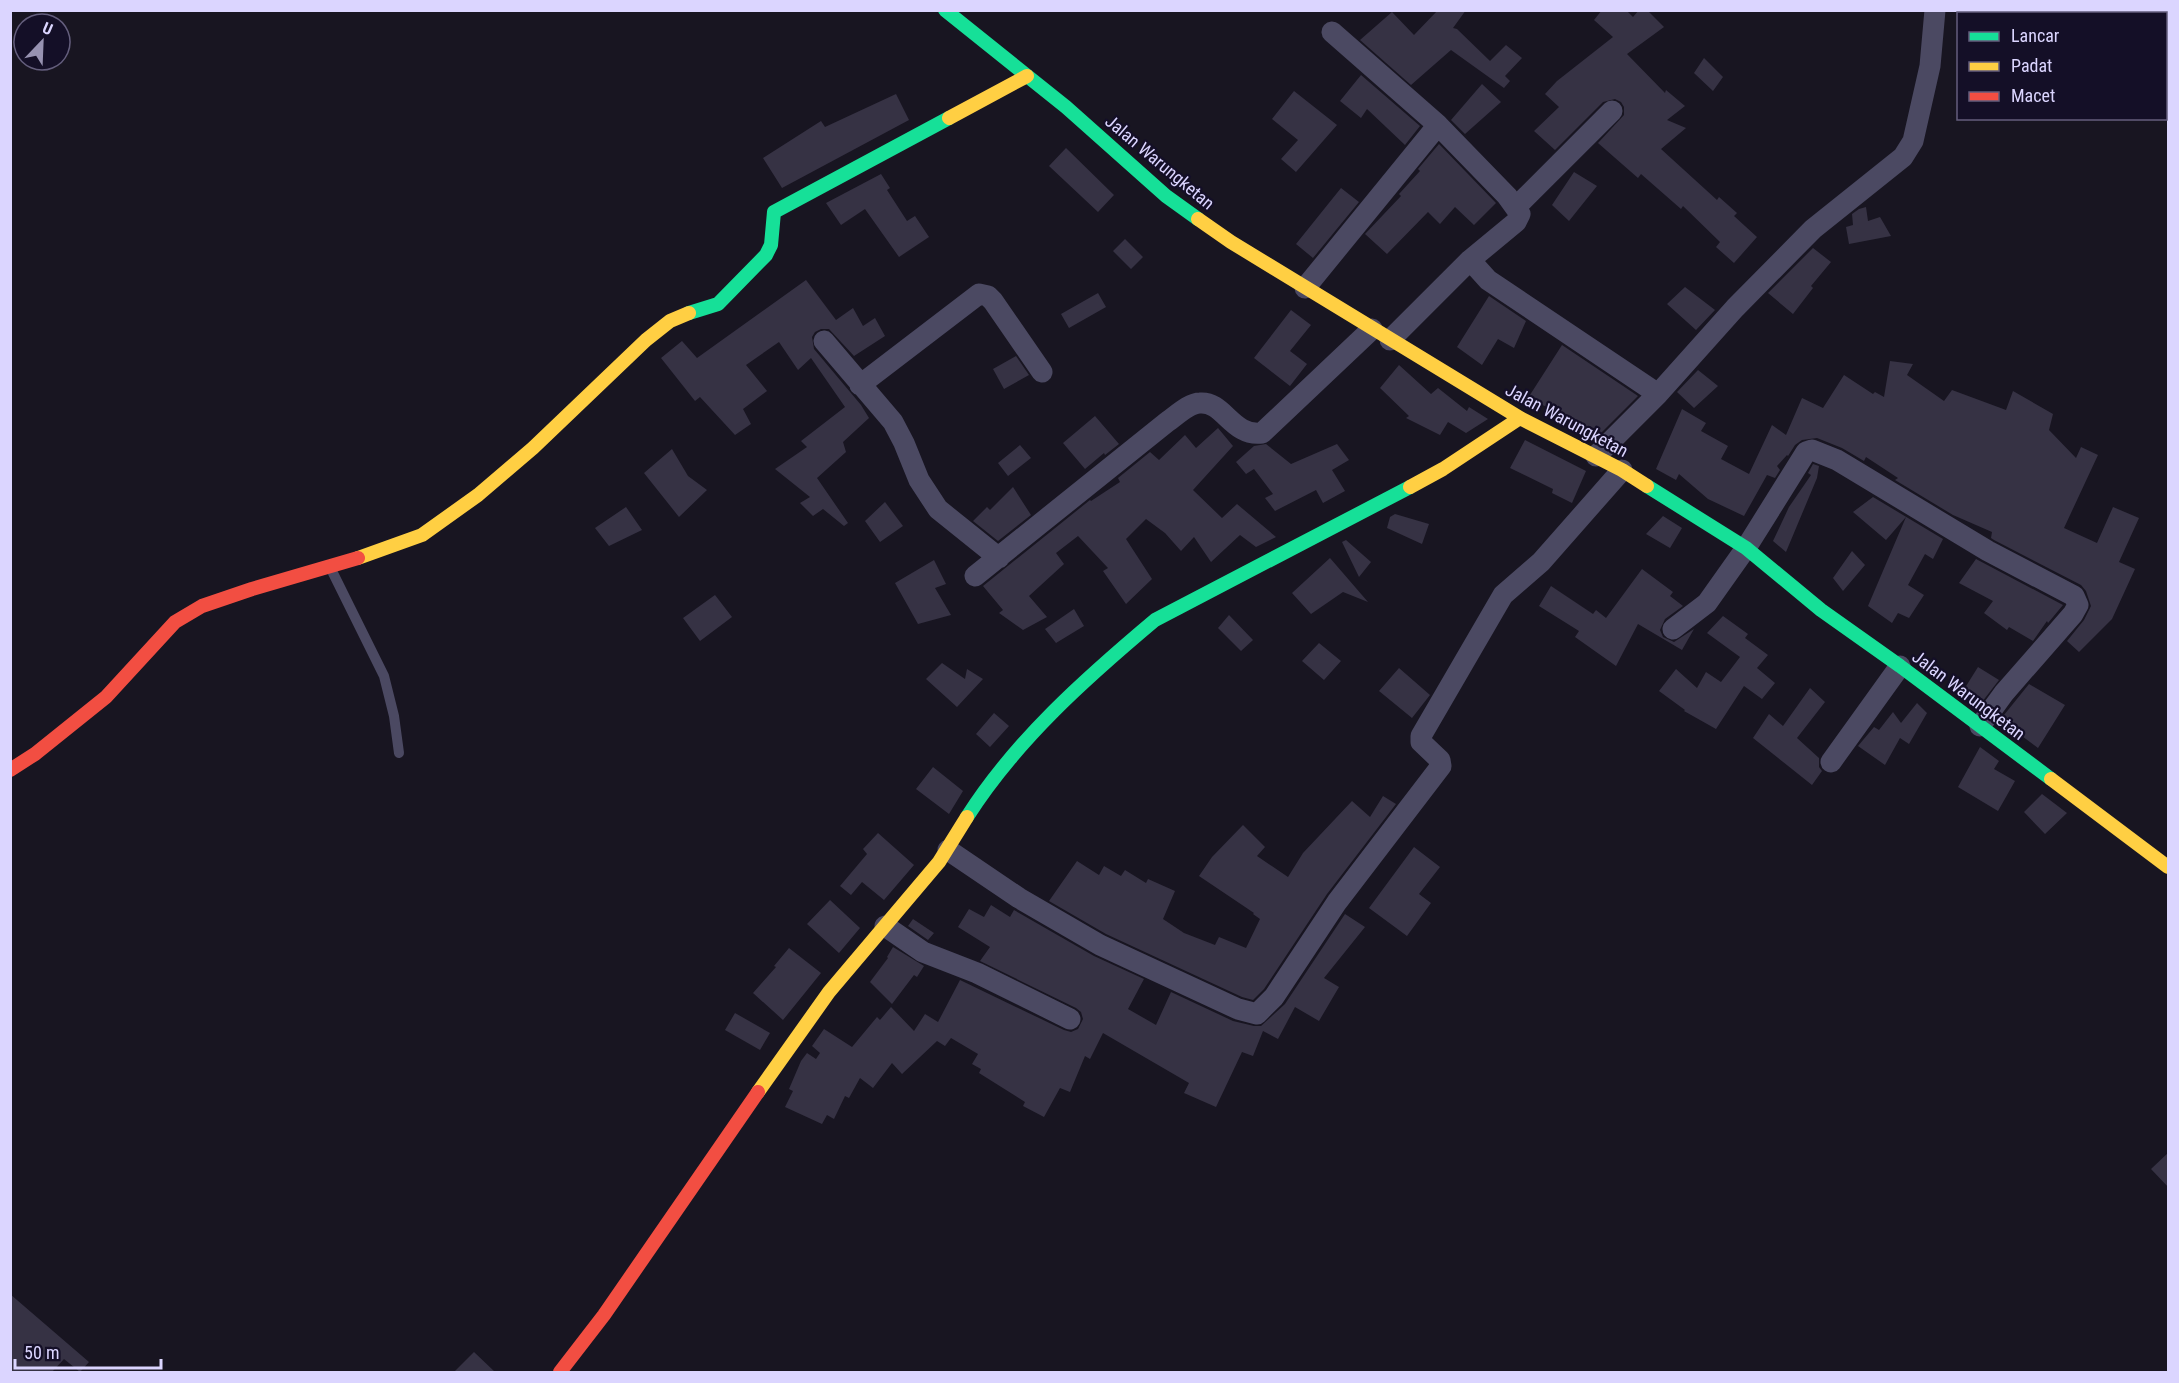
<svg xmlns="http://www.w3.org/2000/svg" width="2179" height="1383" viewBox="0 0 2179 1383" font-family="'Roboto Condensed',sans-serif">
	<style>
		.building { fill: #363244 }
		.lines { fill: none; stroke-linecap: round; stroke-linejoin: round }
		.lane { stroke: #4b4962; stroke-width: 10 }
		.street { stroke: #4b4962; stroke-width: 21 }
		.fast { stroke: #16e098; stroke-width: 14 }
		.slow { stroke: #ffcf43; stroke-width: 14 }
		.jam { stroke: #f24e42; stroke-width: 14 }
		.labels { text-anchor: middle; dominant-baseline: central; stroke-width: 4.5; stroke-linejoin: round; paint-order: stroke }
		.street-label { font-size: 18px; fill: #dbd5ff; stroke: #140f27 }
	</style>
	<rect width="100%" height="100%" fill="#181521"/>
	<!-- building -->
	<path class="building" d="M1438 10H1466L1453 28 1457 29 1490 61 1506 45 1522 58 1505 76 1510 81 1504 88 1451 50 1411 85 1360 40 1392 12 1414 35Z
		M1602 10H1626L1633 17 1639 10H1647L1664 27 1627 54 1665 93 1666 90 1685 106 1667 120 1686 128 1661 149 1717 200 1719 197 1737 213 1734 216 1757 237 1734 263 1716 247 1720 242 1683 206 1681 209 1641 174 1638 178 1598 143 1624 115V107L1621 102 1615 99 1603 102 1555 150 1534 131 1559 107 1545 94 1557 81 1613 37 1594 20Z
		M1704 58 1723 77 1713 91 1694 73Z
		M1361 75 1420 126 1405 145 1367 109 1361 118 1340 101Z
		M1482 84 1501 102 1465 134 1451 120Z
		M1294 91 1337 125 1296 172 1281 159 1298 140 1272 119Z
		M896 94 909 120 782 188 763 158 821 121 825 127Z
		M1439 144 1496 203 1474 225 1455 207 1440 224 1428 212 1387 254 1365 234 1401 196 1399 194 1420 171 1418 169Z
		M1066 148 1114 195 1098 212 1049 166Z
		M1574 172 1597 186 1569 221 1552 205Z
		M881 174 890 188 887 190 907 221 915 216 929 237 899 257 865 209 841 225 826 203Z
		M1341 188 1359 202 1313 258 1296 244Z
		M1866 207 1868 221 1880 217 1891 236 1849 244 1846 227 1853 225 1852 214 1859 209Z
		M1125 239 1143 257 1131 269 1113 251Z
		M1813 248 1831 262 1811 286 1813 288 1793 314 1768 293Z
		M806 280 836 320 853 308 863 326 875 318 885 336 854 356 829 329H821L815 332 812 337 814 349 861 405 869 418 843 442 846 452 817 478 848 523 844 526 823 509 813 516 800 503 810 497 775 469 807 447 801 441 845 407 811 358 798 370 779 342 746 365 767 391 743 409 751 424 735 435 700 397 695 401 661 358 682 341 697 358Z
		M1685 287 1715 310 1696 330 1667 304Z
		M1098 293 1106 307 1069 328 1061 314Z
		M1489 296 1526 321 1514 348 1498 339 1482 365 1457 347Z
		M1291 310 1311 325 1290 351 1307 364 1290 386 1254 358Z
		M1562 345 1638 396 1597 437 1579 427 1582 424 1528 398Z
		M1016 356 1029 375 1004 389 993 369Z
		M1890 361 1913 364 1907 375 1944 401 1952 390 2006 410 2013 391 2053 414 2049 430 2076 458 2081 447 2098 455 2064 528 2097 543 2113 507 2139 518 2119 562 2135 569 2112 619 2079 652 2067 641 2084 620 2091 606 2086 591 2081 585 1994 540 1991 538 1992 532 1953 515 1895 480 1898 478 1866 457 1864 461 1842 448 1817 438 1802 440 1795 445 1788 456 1787 455 1777 466 1780 470 1775 478 1767 475 1744 516 1708 499 1679 474 1676 480 1656 469 1682 409 1706 423 1701 431 1728 446 1721 459 1749 474 1772 425 1786 435 1802 398 1823 408 1844 375 1873 394 1875 392 1884 397Z
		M1399 365 1431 394 1438 388 1467 411 1469 407 1488 419 1466 433 1448 422 1440 435 1406 418 1409 416 1380 388Z
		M1698 370 1718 386 1694 408 1677 392Z
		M1095 416 1119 444 1105 455 1104 453 1085 469 1063 443Z
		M1218 428 1233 446 1193 490 1222 518 1237 504 1276 537 1256 547 1240 535 1211 562 1194 537 1181 551 1165 533 1146 519 1126 539 1152 579 1126 604 1103 571 1108 568 1078 536 1056 553 1064 564 1029 596 1047 617 1023 630 999 613 1003 610 983 586 1090 500 1091 501 1120 482 1118 478 1150 452 1159 460 1185 435 1196 448Z
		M1525 440 1586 471 1572 503 1552 493 1553 489 1510 468Z
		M1266 444 1291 464 1337 444 1349 460 1332 470 1345 491 1323 503 1316 490 1275 511 1265 498 1273 494 1254 469 1246 474 1236 462 1254 446Z
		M1020 445 1031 458 1008 476 998 463Z
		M672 449 688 476 707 490 679 517 644 473Z
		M1813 464 1819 466 1817 478 1786 552 1773 541 1789 507 1811 475 1808 473Z
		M1013 487 1031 515 998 541 973 521 987 507 990 510Z
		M1873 497 1943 539 1933 559 1925 554 1908 585 1924 595 1909 618 1898 613 1892 623 1868 606 1906 517 1886 540 1853 512Z
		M885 502 903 526 880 542 865 521Z
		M626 507 642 530 609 546 595 528Z
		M1395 514 1429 524 1422 544 1387 528 1390 517Z
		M1663 516 1682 528 1670 548 1646 534Z
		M1346 540 1371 562 1359 577 1342 542Z
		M1852 551 1865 565 1843 591 1833 578Z
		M1330 558 1368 602 1343 592 1311 614 1292 593Z
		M1976 559 2063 605 2048 623 2047 621 2033 641 2009 627 2007 630 1984 613 1993 601 1959 583Z
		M934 560 946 584 935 588 951 615 918 624 895 583Z
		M1642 569 1673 592 1670 596 1683 606 1665 619 1660 630 1663 637 1674 642 1694 629 1682 650 1638 624 1616 666 1575 637 1579 631 1539 606 1551 586 1593 614 1596 610 1606 618Z
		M715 595 732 617 700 641 683 618Z
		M1074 609 1084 626 1056 643 1045 629Z
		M1229 615 1253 640 1241 651 1218 628Z
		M1723 616 1748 634 1745 638 1768 655 1757 668 1775 683 1762 699 1744 686 1716 729 1684 711 1685 710 1659 691 1676 669 1697 688 1706 672 1721 682 1740 657 1707 633Z
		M1319 643 1341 661 1324 680 1302 661Z
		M942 663 965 679 967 669 983 679 957 707 926 679Z
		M1978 667 1999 680 1982 702 1963 691Z
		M1399 668 1430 695 1412 718 1379 691Z
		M2029 684 2065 705 2038 748 2003 722 2006 717 2004 715Z
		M1810 688 1825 702 1797 738 1819 758V767L1822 771 1812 785 1753 738 1769 714 1783 726Z
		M1917 703 1927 713 1909 744 1900 738 1885 765 1858 746 1874 727 1879 730 1893 712 1901 723Z
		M994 713 1009 726 990 747 976 734Z
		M1980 747 1999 761 1994 769 2015 781 1998 811 1958 787Z
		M933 767 963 791 949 814 916 789Z
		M2042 794 2067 813 2045 834 2024 812Z
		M1383 796 1396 804 1327 894 1264 989 1253 1000 1242 997 1106 934 1049 901 1077 861 1099 875 1104 866 1121 876 1125 870 1146 883 1148 879 1175 891 1163 919 1184 933 1215 945 1219 937 1246 948 1260 919 1253 914 1254 913 1199 876 1212 857 1243 825 1265 847 1257 856 1288 877 1303 853 1352 801 1370 817Z
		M878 833 914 865 884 900 862 882 851 895 840 886 867 854 863 849Z
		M1414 847 1440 867 1419 894 1431 903 1407 936 1369 908Z
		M830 900 860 928 839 953 807 924Z
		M991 905 1010 917 1014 910 1094 956 1144 979 1128 1009 1156 1025 1171 992 1233 1021 1254 1026H1261L1285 1004 1345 914 1365 927 1324 978 1339 987 1319 1021 1295 1007 1278 1039 1263 1031 1253 1056 1242 1052 1216 1107 1184 1093 1189 1083 1103 1033 1090 1059 1085 1056 1070 1092 1060 1088 1044 1117 1023 1106 1025 1102 979 1073 981 1069 972 1064 978 1054 951 1038 945 1046 937 1041 902 1074 892 1063 873 1088 860 1078 849 1098 845 1096 834 1119 827 1115 822 1124 785 1107 793 1091 789 1089 801 1061 807 1053 816 1059 820 1053 812 1046 824 1029 852 1047 877 1017 880 1020 891 1007 914 1031 925 1014 938 1022 960 980 1064 1030 1071 1032 1078 1029 1083 1019 1081 1012 1076 1008 980 961 990 947 958 927 969 909 984 917Z
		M913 919 934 933 928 940 908 926Z
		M893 947 924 966 917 977 914 975 892 1004 870 982 888 958 887 957Z
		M789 948 821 973 783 1020 753 993 776 967 774 966Z
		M735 1013 770 1033 760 1050 725 1030Z
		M2169 1152V1188L2151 1169Z
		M10 1294 89 1362 80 1372 64 1359 52 1372H10Z
		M474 1352 495 1372H454Z"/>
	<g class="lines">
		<!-- lane -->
		<path class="lane" d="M331 569 384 676 394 716 399 753"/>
		<!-- street -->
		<path class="street" d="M1332 32 1438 125 1507 196 1520 214 1516 222 1470 260 1390 340
			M1516 207 1612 111
			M1470 260 1488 280 1658 394
			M1305 288 1438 125
			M824 341 893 422 904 443 919 480 938 509 999 558
			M860 385 979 294 988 296 993 301 1042 372
			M1596 456 1658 394 1735 308 1813 229 1903 157 1913 141 1930 66 1935 10
			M975 576 1167 422C1176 416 1189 403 1200 403 1224 401 1232 437 1262 433L1372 329
			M1673 629 1707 603 1746 548 1806 452 1812 450 1837 460 1988 551 2074 596 2078 605 2073 614 2004 693 1980 726
			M1831 762 1900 666
			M948 850 1019 898 1100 945 1238 1009 1257 1014 1274 997 1337 902 1441 766 1440 760 1421 742V736L1503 595 1541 562 1622 470
			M885 926 923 952 977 973 1070 1019"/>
		<!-- fast -->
		<path class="fast" d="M945 10 1066 107 1166 196 1198 219
			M689 313 718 304 766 255 771 245 774 212 949 118
			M1647 486 1746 548 1821 610 1900 666 2051 779
			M967 817C1016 740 1086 678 1155 620L1410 487"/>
		<!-- slow -->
		<path class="slow" d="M949 118 1027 76
			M1198 219 1231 242 1520 418 1622 470 1647 486
			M1410 487 1443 469 1520 418
			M358 558 422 535 478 495 533 448 646 340 670 321 689 313
			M2051 779 2168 867
			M758 1092 829 992 939 862 967 817"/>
		<!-- jam -->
		<path class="jam" d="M10 770 35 754 106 697 175 622 202 606 252 589 358 558
			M560 1372 604 1315 758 1092"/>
	</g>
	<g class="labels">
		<!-- street labels -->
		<g class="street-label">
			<text transform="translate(1160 162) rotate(40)">Jalan Warungketan</text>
			<text transform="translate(1567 420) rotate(28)">Jalan Warungketan</text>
			<text transform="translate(1969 695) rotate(37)">Jalan Warungketan</text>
		</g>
	</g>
	<!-- border -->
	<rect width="2179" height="1383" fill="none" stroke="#dbd5ff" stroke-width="24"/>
	<!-- legend -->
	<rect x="1957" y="12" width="210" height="108" fill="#140f27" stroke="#645e7d" stroke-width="1.5"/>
	<rect x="1969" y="32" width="30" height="9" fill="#16e098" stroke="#645e7d" stroke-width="1.5"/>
	<text x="2011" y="42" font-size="18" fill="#dbd5ff">Lancar</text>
	<rect x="1969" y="62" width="30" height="9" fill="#ffcf43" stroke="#645e7d" stroke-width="1.5"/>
	<text x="2011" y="72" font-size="18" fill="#dbd5ff">Padat</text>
	<rect x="1969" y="92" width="30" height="9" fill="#f24e42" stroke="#645e7d" stroke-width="1.5"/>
	<text x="2011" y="102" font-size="18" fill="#dbd5ff">Macet</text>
	<!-- north arrow -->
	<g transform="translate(42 42) rotate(23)"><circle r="28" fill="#140f27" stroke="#645e7d" stroke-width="1.5"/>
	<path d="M0-4.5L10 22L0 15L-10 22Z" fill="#9792b1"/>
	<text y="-9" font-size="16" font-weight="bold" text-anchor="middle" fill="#dbd5ff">U</text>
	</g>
	<!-- scale -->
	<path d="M15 1359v9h146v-9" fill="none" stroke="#dbd5ff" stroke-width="3"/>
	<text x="24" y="1359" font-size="18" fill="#dbd5ff" stroke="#140f27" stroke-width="4.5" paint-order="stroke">50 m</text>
</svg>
